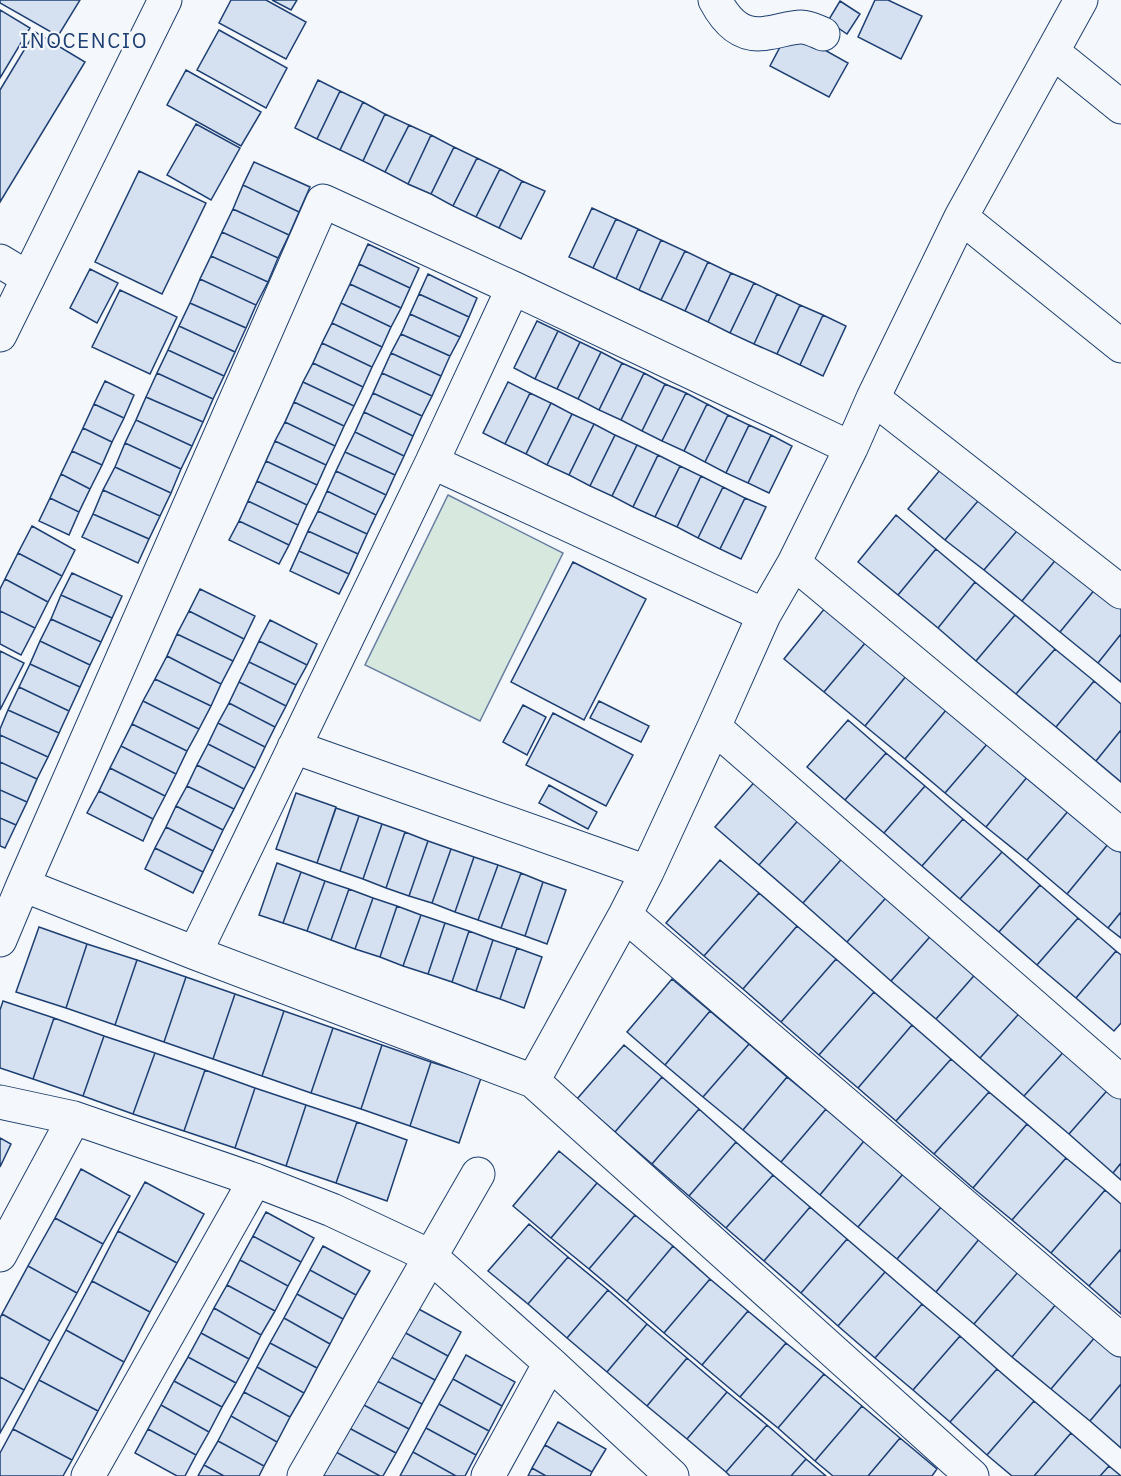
<svg xmlns="http://www.w3.org/2000/svg" width="1121" height="1476" viewBox="0 0 1121 1476" font-family="'IBM Plex Sans',sans-serif">
	<style>
		.green { fill: #d7e8df; stroke: #687fa3; stroke-width: 1.5 }
		.building { fill: #d5e0f0; stroke: #1d3f73; stroke-width: 1.5 }
		.lines { fill: none; stroke-linecap: round; stroke-linejoin: round }
		.minor-casing { stroke: #1d3f73; stroke-width: 35 }
		.major-casing { stroke: #1d3f73; stroke-width: 35 }
		.minor { stroke: #f4f7fb; stroke-width: 33 }
		.major { stroke: #f4f7fb; stroke-width: 33 }
		.labels { text-anchor: middle; dominant-baseline: central; stroke-width: 4.5; stroke-linejoin: round; paint-order: stroke }
		.quarter-label { font-size: 21px; letter-spacing: 1.5px; fill: #1d3f73; stroke: #f4f7fb }
	</style>
	<rect width="100%" height="100%" fill="#f4f7fb"/>
	<!-- green -->
	<path class="green" d="M448 495 563 553 480 721 365 665Z"/>
	<!-- building -->
	<path class="building" d="M0 0H80L58 36 0 3Z
		M231 0H266L306 22 286 59 219 23Z
		M272 0H297L291 10Z
		M875 0H888L922 16 901 59 858 37Z
		M840 1 860 14 847 34 828 21Z
		M0 10 30 28 0 78Z
		M219 30 287 68 266 108 197 70Z
		M789 30 848 63 829 97 770 66Z
		M35 32 85 62 0 202V90Z
		M186 70 261 112 241 146 167 105Z
		M318 80 340 91 317 139 295 128Z
		M340 91 363 102 340 150 317 139Z
		M363 102 385 114 363 161 340 150Z
		M385 114 409 125 385 172 363 161Z
		M196 124 240 148 211 200 167 175Z
		M409 125 431 135 408 184 385 172Z
		M431 135 454 147 431 194 408 184Z
		M454 147 477 158 453 206 431 194Z
		M477 158 500 169 476 217 453 206Z
		M254 162 310 187 299 212 243 185Z
		M500 169 522 181 499 228 476 217Z
		M139 171 206 203 162 294 95 262Z
		M522 181 545 191 521 239 499 228Z
		M243 185 299 212 289 235 233 209Z
		M592 208 616 219 593 268 569 257Z
		M233 209 289 235 278 258 222 232Z
		M616 219 638 229 616 279 593 268Z
		M638 229 661 240 639 290 616 279Z
		M222 232 278 258 268 282 211 256Z
		M661 240 685 251 661 300 639 290Z
		M368 244 419 268 410 288 359 264Z
		M685 251 708 262 685 311 661 300Z
		M211 256 268 282 256 305 200 279Z
		M708 262 731 273 708 322 685 311Z
		M359 264 410 288 401 308 350 284Z
		M90 269 118 283 97 323 70 308Z
		M731 273 754 283 730 333 708 322Z
		M428 274 477 298 469 317 419 294Z
		M200 279 256 305 246 328 190 303Z
		M754 283 777 294 754 344 730 333Z
		M350 284 401 308 391 327 341 303Z
		M120 290 177 317 150 374 92 347Z
		M419 294 469 317 460 337 410 314Z
		M777 294 800 305 777 354 754 344Z
		M190 303 246 328 235 352 179 326Z
		M341 303 391 327 382 347 332 323Z
		M800 305 823 315 800 365 777 354Z
		M410 314 460 337 450 356 401 334Z
		M823 315 846 326 823 376 800 365Z
		M537 321 558 331 535 379 514 368Z
		M332 323 382 347 372 367 322 343Z
		M179 326 235 352 224 376 168 350Z
		M558 331 580 342 557 389 535 379Z
		M401 334 450 356 441 376 391 353Z
		M580 342 601 352 578 399 557 389Z
		M322 343 372 367 363 387 313 363Z
		M168 350 224 376 213 399 157 373Z
		M601 352 622 363 599 410 578 399Z
		M391 353 441 376 432 396 382 373Z
		M313 363 363 387 354 406 303 382Z
		M622 363 644 373 621 420 599 410Z
		M157 373 213 399 203 422 146 397Z
		M382 373 432 396 422 416 373 393Z
		M644 373 665 384 642 431 621 420Z
		M105 381 134 395 124 418 94 404Z
		M303 382 354 406 344 426 294 402Z
		M508 382 530 393 505 444 483 433Z
		M665 384 686 393 662 441 642 431Z
		M373 393 422 416 413 436 364 412Z
		M530 393 551 403 526 454 505 444Z
		M686 393 707 404 684 451 662 441Z
		M146 397 203 422 192 446 136 420Z
		M294 402 344 426 335 446 285 422Z
		M551 403 572 414 547 465 526 454Z
		M94 404 124 418 112 442 83 428Z
		M707 404 728 415 705 462 684 451Z
		M364 412 413 436 404 456 355 432Z
		M572 414 594 424 569 475 547 465Z
		M728 415 749 425 726 473 705 462Z
		M136 420 192 446 181 469 125 443Z
		M285 422 335 446 326 465 275 441Z
		M594 424 615 435 590 486 569 475Z
		M749 425 771 435 748 483 726 473Z
		M83 428 112 442 102 465 72 451Z
		M355 432 404 456 395 475 345 452Z
		M615 435 637 445 612 496 590 486Z
		M771 435 792 446 769 493 748 483Z
		M275 441 326 465 317 485 266 461Z
		M125 443 181 469 171 493 115 467Z
		M637 445 658 455 633 507 612 496Z
		M72 451 102 465 90 489 61 474Z
		M345 452 395 475 386 495 336 471Z
		M658 455 680 466 655 517 633 507Z
		M266 461 317 485 307 505 257 481Z
		M945 464 983 495 945 540 908 509Z
		M680 466 701 476 677 527 655 517Z
		M115 467 171 493 160 516 103 490Z
		M336 471 386 495 376 515 327 491Z
		M61 474 90 489 79 512 50 498Z
		M701 476 723 487 698 538 677 527Z
		M257 481 307 505 298 525 248 501Z
		M723 487 745 498 720 549 698 538Z
		M103 490 160 516 149 539 93 514Z
		M327 491 376 515 367 534 318 511Z
		M983 495 1021 526 984 570 945 540Z
		M50 498 79 512 69 535 39 521Z
		M745 498 766 507 741 559 720 549Z
		M248 501 298 525 289 545 239 521Z
		M318 511 367 534 358 554 308 531Z
		M93 514 149 539 138 563 82 537Z
		M896 515 936 549 898 595 858 562Z
		M239 521 289 545 279 564 229 540Z
		M32 526 75 550 62 576 18 553Z
		M1021 526 1058 557 1022 601 984 570Z
		M308 531 358 554 349 574 299 551Z
		M936 549 975 582 938 628 898 595Z
		M299 551 349 574 339 594 290 571Z
		M18 553 62 576 48 602 5 579Z
		M1058 557 1096 588 1060 632 1022 601Z
		M573 562 646 599 584 720 511 682Z
		M72 573 122 596 112 618 61 595Z
		M5 579 48 602 35 628 0 611V589Z
		M975 582 1015 615 976 661 938 628Z
		M1096 588 1121 608V634L1098 663 1060 632Z
		M200 589 255 616 244 639 189 611Z
		M61 595 112 618 101 642 51 619Z
		M825 608 866 642 824 692 784 659Z
		M0 611 35 628 21 655 0 644Z
		M189 611 244 639 233 661 177 634Z
		M1015 615 1055 649 1016 694 976 661Z
		M51 619 101 642 90 665 40 641Z
		M270 620 317 644 307 665 259 641Z
		M177 634 233 661 221 684 167 656Z
		M1121 634V682L1098 663Z
		M40 641 90 665 80 687 30 664Z
		M259 641 307 665 296 685 249 662Z
		M866 642 907 675 865 726 824 692Z
		M1055 649 1094 681 1056 727 1016 694Z
		M0 651 24 663 0 710Z
		M167 656 221 684 211 706 155 679Z
		M249 662 296 685 286 706 239 682Z
		M30 664 80 687 69 711 19 687Z
		M907 675 947 709 905 759 865 726Z
		M155 679 211 706 199 729 143 701Z
		M1094 681 1121 704V730L1096 761 1056 727Z
		M239 682 286 706 275 727 229 703Z
		M19 687 69 711 59 733 8 710Z
		M143 701 199 729 187 751 132 724Z
		M599 701 649 726 641 742 590 718Z
		M229 703 275 727 265 747 218 723Z
		M523 705 546 717 527 755 503 742Z
		M947 709 988 743 945 793 905 759Z
		M8 710 59 733 48 757 0 735V729Z
		M553 713 633 755 606 806 526 765Z
		M848 720 886 753 845 800 807 767Z
		M218 723 265 747 255 768 208 744Z
		M132 724 187 751 176 774 121 746Z
		M1121 730V782L1096 761Z
		M0 735 48 757 37 779 0 762Z
		M988 743 1028 776 986 827 945 793Z
		M208 744 255 768 244 789 197 765Z
		M121 746 176 774 165 796 110 768Z
		M886 753 925 786 884 833 845 800Z
		M0 762 37 779 27 802 0 790Z
		M197 765 244 789 234 809 187 786Z
		M110 768 165 796 153 819 99 791Z
		M1028 776 1069 810 1027 860 986 827Z
		M758 778 802 816 759 865 715 827Z
		M549 785 597 812 588 829 539 803Z
		M187 786 234 809 223 830 176 806Z
		M925 786 963 819 922 866 884 833Z
		M0 790 27 802 16 825 0 818Z
		M99 791 153 819 143 841 87 813Z
		M296 793 336 807 317 863 276 849Z
		M176 806 223 830 213 851 166 827Z
		M336 808 359 816 340 871 317 863Z
		M1069 810 1109 843 1067 894 1027 860Z
		M359 816 382 824 363 879 340 871Z
		M802 816 846 854 803 903 759 865Z
		M0 818 16 825 5 848 0 846Z
		M963 819 1002 852 960 899 922 866Z
		M382 824 405 832 386 888 363 879Z
		M166 827 213 851 203 872 155 848Z
		M405 832 428 841 409 896 386 888Z
		M428 841 451 849 432 903 409 896Z
		M1109 843 1121 853V912L1108 928 1067 894Z
		M155 848 203 872 193 893 145 869Z
		M451 849 474 857 455 912 432 903Z
		M1002 852 1040 885 999 932 960 899Z
		M846 854 891 892 847 942 803 903Z
		M474 857 498 865 478 920 455 912Z
		M720 860 759 893 704 956 666 923Z
		M277 863 301 872 283 923 259 915Z
		M498 865 521 873 501 928 478 920Z
		M301 872 325 881 307 931 283 923Z
		M521 873 543 882 525 936 501 928Z
		M325 881 349 889 331 940 307 931Z
		M543 882 566 890 547 944 525 936Z
		M1040 885 1078 918 1037 965 999 932Z
		M349 889 373 898 355 949 331 940Z
		M891 892 935 931 891 981 847 942Z
		M759 893 797 926 743 989 704 956Z
		M373 898 397 906 380 957 355 949Z
		M397 906 421 915 403 966 380 957Z
		M1121 912V938L1108 928Z
		M421 915 445 923 428 974 403 966Z
		M1078 918 1116 951 1076 998 1037 965Z
		M445 923 469 931 452 982 428 974Z
		M797 926 836 959 781 1022 743 989Z
		M39 927 87 944 66 1008 16 992Z
		M469 931 493 940 476 991 452 982Z
		M935 931 979 970 936 1019 891 981Z
		M493 940 517 948 500 999 476 991Z
		M87 944 137 960 115 1025 66 1008Z
		M517 948 542 957 524 1008 500 999Z
		M1116 951 1121 955V1023L1114 1031 1076 998Z
		M836 959 874 992 819 1055 781 1022Z
		M137 960 186 977 164 1042 115 1025Z
		M979 970 1024 1008 980 1058 936 1019Z
		M186 977 235 994 213 1059 164 1042Z
		M672 979 710 1011 665 1065 627 1032Z
		M874 992 912 1025 858 1088 819 1055Z
		M235 994 284 1011 262 1076 213 1059Z
		M3 1001 54 1018 33 1079 0 1068V1010Z
		M1024 1008 1068 1047 1024 1096 980 1058Z
		M284 1011 333 1028 311 1093 262 1076Z
		M710 1011 749 1044 703 1097 665 1065Z
		M54 1018 104 1036 83 1096 33 1079Z
		M912 1025 951 1059 896 1121 858 1088Z
		M333 1028 382 1045 361 1109 311 1093Z
		M104 1036 155 1053 133 1114 83 1096Z
		M749 1044 787 1077 743 1130 703 1097Z
		M382 1045 431 1062 410 1126 361 1109Z
		M624 1045 662 1077 615 1132 577 1099Z
		M1068 1047 1112 1085 1069 1134 1024 1096Z
		M155 1053 205 1070 184 1131 133 1114Z
		M951 1059 989 1092 934 1154 896 1121Z
		M431 1062 481 1078 459 1143 410 1126Z
		M205 1070 255 1088 235 1148 184 1131Z
		M662 1077 699 1109 652 1164 615 1132Z
		M787 1077 826 1109 781 1162 743 1130Z
		M1112 1085 1121 1093V1163L1113 1173 1069 1134Z
		M255 1088 306 1105 286 1166 235 1148Z
		M989 1092 1027 1124 973 1188 934 1154Z
		M306 1105 357 1122 336 1183 286 1166Z
		M699 1109 736 1142 689 1196 652 1164Z
		M826 1109 864 1141 820 1195 781 1162Z
		M357 1122 407 1140 387 1201 336 1183Z
		M1027 1124 1066 1158 1012 1220 973 1188Z
		M0 1138 11 1144 0 1167Z
		M864 1141 903 1174 858 1227 820 1195Z
		M736 1142 773 1175 726 1228 689 1196Z
		M559 1151 597 1183 551 1238 513 1206Z
		M1066 1158 1105 1190 1051 1253 1012 1220Z
		M1121 1163V1180L1113 1173Z
		M81 1169 130 1196 103 1244 55 1218Z
		M903 1174 942 1206 897 1259 858 1227Z
		M773 1175 810 1207 764 1261 726 1228Z
		M145 1182 204 1214 177 1263 118 1231Z
		M597 1183 635 1215 589 1269 551 1238Z
		M1105 1190 1121 1204V1249L1089 1286 1051 1253Z
		M942 1206 980 1238 936 1292 897 1259Z
		M810 1207 847 1239 801 1293 764 1261Z
		M266 1212 314 1238 301 1262 253 1236Z
		M635 1215 673 1246 627 1301 589 1269Z
		M55 1218 103 1244 77 1293 28 1266Z
		M529 1224 568 1257 528 1304 488 1271Z
		M118 1231 177 1263 150 1312 92 1281Z
		M253 1236 301 1262 288 1286 240 1260Z
		M980 1238 1019 1271 974 1324 936 1292Z
		M847 1239 885 1272 838 1326 801 1293Z
		M323 1246 370 1271 356 1295 310 1270Z
		M673 1246 710 1279 664 1333 627 1301Z
		M1121 1249V1314L1089 1286Z
		M568 1257 608 1290 567 1338 528 1304Z
		M240 1260 288 1286 275 1311 227 1285Z
		M28 1266 77 1293 50 1341 2 1314Z
		M310 1270 356 1295 343 1319 297 1294Z
		M1019 1271 1057 1303 1012 1357 974 1324Z
		M885 1272 922 1304 875 1358 838 1326Z
		M710 1279 748 1311 702 1365 664 1333Z
		M92 1281 150 1312 124 1362 66 1330Z
		M227 1285 275 1311 261 1335 214 1308Z
		M608 1290 647 1324 607 1372 567 1338Z
		M297 1294 343 1319 330 1344 284 1318Z
		M1057 1303 1096 1336 1051 1389 1012 1357Z
		M922 1304 960 1336 913 1390 875 1358Z
		M415 1307 461 1332 448 1356 402 1331Z
		M214 1308 261 1335 249 1359 201 1333Z
		M748 1311 786 1343 740 1397 702 1365Z
		M2 1314 50 1341 24 1390 0 1377V1318Z
		M284 1318 330 1344 317 1368 270 1343Z
		M647 1324 687 1358 647 1406 607 1372Z
		M66 1330 124 1362 98 1411 39 1380Z
		M402 1331 448 1356 435 1380 389 1356Z
		M201 1333 249 1359 236 1383 188 1357Z
		M960 1336 997 1369 950 1422 913 1390Z
		M1096 1336 1121 1357V1384L1090 1421 1051 1389Z
		M270 1343 317 1368 304 1393 257 1367Z
		M786 1343 824 1374 778 1428 740 1397Z
		M466 1355 515 1382 502 1406 453 1379Z
		M389 1356 435 1380 422 1404 375 1380Z
		M188 1357 236 1383 222 1407 174 1381Z
		M687 1358 727 1392 687 1439 647 1406Z
		M257 1367 304 1393 290 1417 244 1392Z
		M997 1369 1034 1401 987 1455 950 1422Z
		M824 1374 862 1406 815 1461 778 1428Z
		M0 1377 24 1390 0 1433Z
		M453 1379 502 1406 489 1431 439 1404Z
		M39 1380 98 1411 72 1460 13 1429Z
		M375 1380 422 1404 409 1429 362 1404Z
		M174 1381 222 1407 209 1432 161 1405Z
		M1121 1384V1448L1090 1421Z
		M244 1392 290 1417 277 1442 231 1416Z
		M727 1392 767 1425 726 1472 687 1439Z
		M1034 1401 1071 1433 1034 1476H1012L987 1455Z
		M362 1404 409 1429 396 1453 349 1428Z
		M439 1404 489 1431 476 1455 426 1428Z
		M161 1405 209 1432 196 1455 148 1429Z
		M862 1406 900 1438 868 1476H833L815 1461Z
		M231 1416 277 1442 264 1466 218 1441Z
		M558 1422 606 1449 592 1472 545 1445Z
		M767 1425 806 1459 791 1476H730L726 1472Z
		M349 1428 396 1453 383 1476H380L336 1452Z
		M426 1428 476 1455 465 1476H456L413 1452Z
		M13 1429 72 1460 63 1476H0V1453Z
		M148 1429 196 1455 185 1476H177L135 1453Z
		M1071 1433 1109 1466 1100 1476H1034Z
		M900 1438 937 1469 932 1476H868Z
		M218 1441 264 1466 259 1476H224L204 1465Z
		M545 1445 592 1472 590 1476H546L532 1468Z
		M336 1452 380 1476H323Z
		M413 1452 456 1476H400Z
		M806 1459 826 1476H791Z
		M204 1465 224 1476H198Z
		M1109 1466 1121 1476H1100Z
		M532 1468 546 1476H528Z"/>
	<g class="lines">
		<defs>
			<path id="minor" d="M715 0C726 21 741 38 767 33 778 32 790 27 801 27 809 27 816 31 823 34
				M1053 52 1121 107
				M961 217 1121 346
				M0 261 28 278
				M873 398 1121 592
				M432 462 764 615
				M794 563 1121 835
				M714 727 1121 1082
				M294 747 647 872
				M23 885 195 953 533 1081 972 1476
				M625 915 1121 1340
				M0 940 23 885 323 201 513 288 851 448
				M195 953 432 462 513 288
				M533 1081 625 915 647 872 714 727 764 615 794 563 851 448 873 398 961 217 1081 0
				M0 1102 74 1118 255 1180 332 1210 430 1256 550 1363 672 1476
				M0 1255 74 1118
				M88 1476 255 1180
				M304 1476 478 1174
				M488 1476 550 1363"/>
			<path id="major" d="M0 335 165 0"/>
		</defs>
		<!-- minor casing -->
		<use href="#minor" class="minor-casing"/>
		<!-- major casing -->
		<use href="#major" class="major-casing"/>
		<!-- minor -->
		<use href="#minor" class="minor"/>
		<!-- major -->
		<use href="#major" class="major"/>
	</g>
	<g class="labels">
		<!-- quarter labels -->
		<g class="quarter-label">
			<text x="84" y="40">INOCENCIO</text>
		</g>
	</g>
</svg>
